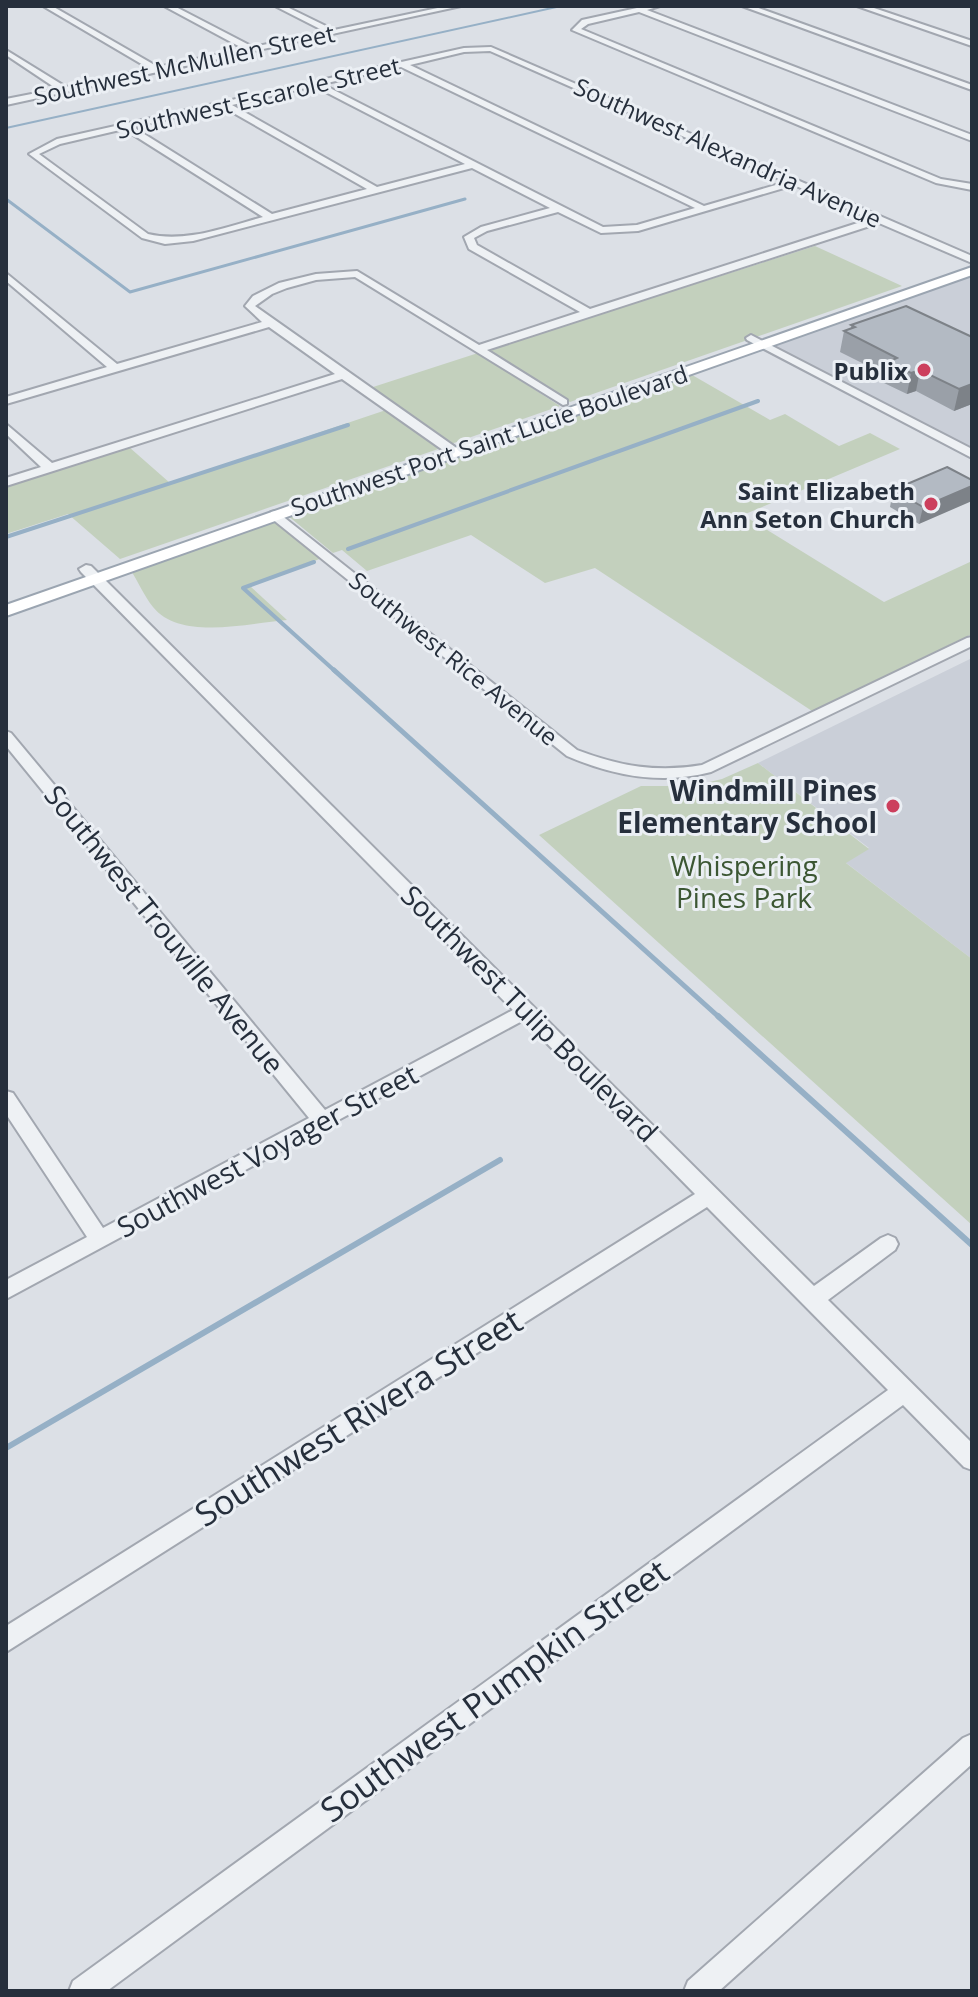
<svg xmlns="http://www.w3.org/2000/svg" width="978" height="1997" viewBox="0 0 978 1997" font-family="'Open Sans',sans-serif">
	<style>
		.built { fill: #cacfd8 }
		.green { fill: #c3d0bd }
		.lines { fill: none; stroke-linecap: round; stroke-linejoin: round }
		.stream-far4 { stroke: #96b0c6; stroke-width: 2 }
		.stream-far3 { stroke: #96b0c6; stroke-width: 3 }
		.stream-far2 { stroke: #96b0c6; stroke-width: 4 }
		.stream-far1 { stroke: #96b0c6; stroke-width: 5 }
		.stream { stroke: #96b0c6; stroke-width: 6 }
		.minor-casing { stroke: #a2a7b0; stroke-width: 4 }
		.major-casing { stroke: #9ba5b1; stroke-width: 4 }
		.minor { fill: #eef1f4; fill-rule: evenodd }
		.major { fill: #fff; fill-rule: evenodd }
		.wall { fill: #9aa0a8 }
		.shaded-wall { fill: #7d8288 }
		.building { fill: #b3bac3; stroke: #7d8288; stroke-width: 2 }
		.poi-dot { fill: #cc3f5d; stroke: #ebeff4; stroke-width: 3 }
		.labels { text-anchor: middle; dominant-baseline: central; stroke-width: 6; stroke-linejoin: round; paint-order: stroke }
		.far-street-label { font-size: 24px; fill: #262f3c; stroke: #ebeff4 }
		.far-poi-label { font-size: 24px; font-weight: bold; fill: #262f3c; stroke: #ebeff4; text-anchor: end }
		.poi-label { font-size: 28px; font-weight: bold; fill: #262f3c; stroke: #ebeff4; text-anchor: end }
		.park-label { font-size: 28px; fill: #3c5733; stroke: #ebeff4 }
		.street-label { font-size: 28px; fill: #262f3c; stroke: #ebeff4 }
		.near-street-label { font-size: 34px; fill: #262f3c; stroke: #ebeff4 }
	</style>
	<rect width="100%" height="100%" fill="#dce0e6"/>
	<!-- built -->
	<path class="built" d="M972 269V450L767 342Z
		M972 658V959L845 862 869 848 758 763Z"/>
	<!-- green -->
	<path class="green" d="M815 246 902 286 570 402 487 350Z
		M478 353 560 406 451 444 370 388Z
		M687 372 770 420 785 414 839 446 870 433 900 449 743 515 884 602 972 561V634L812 711 595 568 545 583 471 535 367 571 342 550 333 553 281 510Z
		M386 410 441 448 120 559 68 514 6 534V486L129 447 170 483Z
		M269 515 322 558 250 586 287 620C248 623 180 641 153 607 144 596 138 581 130 569Z
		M758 763 869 849 846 863 972 959V1225L539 835 641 786H693L722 779Z"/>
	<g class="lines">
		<!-- stream-far4 -->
		<path class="stream-far4" d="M6 128 561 6"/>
		<!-- stream-far3 -->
		<path class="stream-far3" d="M6 199 130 292 465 199"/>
		<!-- stream-far2 -->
		<path class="stream-far2" d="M6 537 348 425
			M348 549 758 401
			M314 562 243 588 336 672"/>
		<!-- stream-far1 -->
		<path class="stream-far1" d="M334 670 720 1018"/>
		<!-- stream -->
		<path class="stream" d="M718 1016 972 1245
			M6 1448 500 1160"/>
		<defs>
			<path id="minor" d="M43 6H52L158 67 244 49 164 6H174L253 47 326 32 275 6H285L334 30 447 6H461L6 105V99L57 89 6 55V50L66 87 150 69Z
				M646 6H660L647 10 972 135V141L639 12 588 24 581 29 941 179 972 184V190L936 183 572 30 582 20Z
				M742 6H753L972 85V90Z
				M857 6H868L972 41V46Z
				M491 47 972 256V263L879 223 487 350 567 400V404L563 405 355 277 316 280 287 288 272 294 255 306 458 449V455H450L342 379 6 486V478L41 467 6 434V424L52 463 335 374 269 327 6 404V397L107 367 6 281V273L117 364 262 322 245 306 253 296 279 283 316 274 357 271 479 345 580 312 469 249 464 237 481 227 550 208 472 168 193 241 165 244 142 238 29 154 57 139 464 48ZM490 51 786 182 704 206 410 65 464 52ZM401 67 695 208 637 225 603 227 322 84ZM314 86 465 164 377 187 232 105ZM223 107 367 189 272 214 133 127ZM124 129 263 217C226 227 186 243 148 234L39 154 60 144ZM794 185 870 219 590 309 477 245 474 238 487 231 558 212 601 233 638 231Z
				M751 335 972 449V458L747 340 746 338Z
				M276 511 577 750C619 766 657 773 702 765L967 638 972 637V646L711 772C661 785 614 776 567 756L271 518V512Z
				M86 565 91 566 814 1286 881 1238 888 1235 895 1238 898 1244 895 1250 828 1300 972 1443V1470L964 1467 903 1405 107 1991H69L73 1981 888 1390 707 1207 6 1652V1626L695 1194 524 1020 6 1299V1280L87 1237 6 1114V1091L13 1093 103 1228 309 1118 6 746V731L11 733 325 1110 513 1010 81 572 79 569Z
				M972 1734V1764L719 1991H684L688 1981 963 1738Z"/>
			<path id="major" d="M972 267V275L6 616V605Z"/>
		</defs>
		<!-- minor casing -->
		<use href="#minor" class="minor-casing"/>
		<!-- major casing -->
		<use href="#major" class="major-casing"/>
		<!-- minor -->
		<use href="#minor" class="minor"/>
		<!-- major -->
		<use href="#major" class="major"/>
	</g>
	<!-- wall -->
	<path class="wall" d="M851 325 972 337V404L954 411 916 391 907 394 884 383 886 375 840 352 844 331 851 328Z
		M947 467 919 524 890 507 893 490Z"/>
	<!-- shaded-wall -->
	<path class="shaded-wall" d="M920 370 916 391 907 394 911 373Z
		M972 384V404L954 411 959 389Z
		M972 486V501L919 524 923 507Z"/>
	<!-- building -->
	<path class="building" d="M906 306 972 337V384L959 389 920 370 911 373 888 362 897 358 844 331 855 327 851 325Z
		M947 467 972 480V486L923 507 893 490Z"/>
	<!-- markers -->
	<g class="poi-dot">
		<circle cx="924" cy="370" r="8"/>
		<circle cx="931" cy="504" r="8"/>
		<circle cx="893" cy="806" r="8"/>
	</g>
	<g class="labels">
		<!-- far-street labels -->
		<g class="far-street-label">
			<text transform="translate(184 64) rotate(-12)">Southwest McMullen Street</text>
			<text transform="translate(258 97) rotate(-13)">Southwest Escarole Street</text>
			<text transform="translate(728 152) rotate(24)">Southwest Alexandria Avenue</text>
			<text transform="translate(489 440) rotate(-19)">Southwest Port Saint Lucie Boulevard</text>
			<text transform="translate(454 658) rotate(39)">Southwest Rice Avenue</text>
		</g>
		<!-- far-poi labels -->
		<g class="far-poi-label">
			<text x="908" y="370">Publix</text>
			<text x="915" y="490">Saint Elizabeth<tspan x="915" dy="28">Ann Seton Church</tspan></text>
		</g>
		<!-- poi labels -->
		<g class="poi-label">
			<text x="877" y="790">Windmill Pines<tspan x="877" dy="32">Elementary School</tspan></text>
		</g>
		<!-- park labels -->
		<g class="park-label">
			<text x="744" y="865">Whispering<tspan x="744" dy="32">Pines Park</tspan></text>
		</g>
		<!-- street labels -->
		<g class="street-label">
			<text transform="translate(165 929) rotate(51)">Southwest Trouville Avenue</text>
			<text transform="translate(530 1013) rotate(45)">Southwest Tulip Boulevard</text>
			<text transform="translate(267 1150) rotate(-28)">Southwest Voyager Street</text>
		</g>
		<!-- near-street labels -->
		<g class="near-street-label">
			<text transform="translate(358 1417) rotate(-32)">Southwest Rivera Street</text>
			<text transform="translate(494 1690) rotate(-36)">Southwest Pumpkin Street</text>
		</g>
	</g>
	<!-- border -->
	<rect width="978" height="1997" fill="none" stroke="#262f3c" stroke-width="16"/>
</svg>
